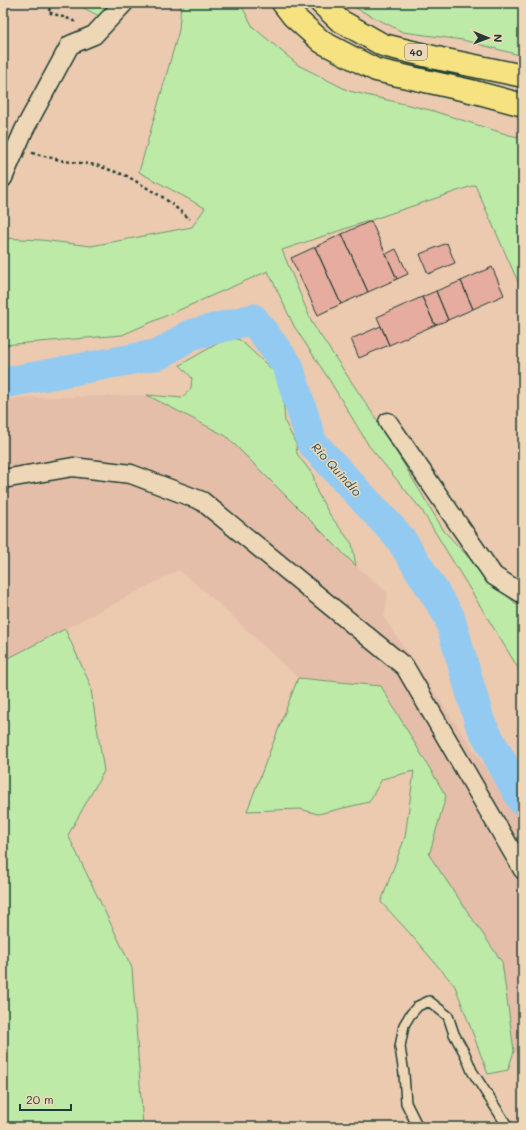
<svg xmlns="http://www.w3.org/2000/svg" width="526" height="1130" viewBox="0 0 526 1130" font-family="Mali,sans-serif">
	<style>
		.built { fill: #e5bea9 }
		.green { fill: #bdeaa7; stroke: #6e946e }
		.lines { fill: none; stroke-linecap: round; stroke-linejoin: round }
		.river { stroke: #93caf2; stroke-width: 31 }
		.building { fill: #e5ac9f; stroke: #1f3d34 }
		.service-casing { stroke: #1f3d34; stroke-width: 12 }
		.minor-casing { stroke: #1f3d34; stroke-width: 21 }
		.primary-casing { stroke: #1f3d34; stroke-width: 25 }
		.path { stroke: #1f3d34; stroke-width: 2.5; stroke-dasharray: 3 3; stroke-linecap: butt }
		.service { stroke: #eed7b7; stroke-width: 9 }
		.minor { stroke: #eed7b7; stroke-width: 18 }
		.primary { stroke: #f7e281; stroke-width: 22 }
		.labels { text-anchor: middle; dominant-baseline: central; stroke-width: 3; stroke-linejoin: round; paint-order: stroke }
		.shield { fill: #eed7b7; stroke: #5d6b5b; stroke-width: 1 }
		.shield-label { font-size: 10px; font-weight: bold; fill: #1f3d34 }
		.water-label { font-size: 12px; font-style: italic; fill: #2b4b47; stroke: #eed7b7 }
	</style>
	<rect width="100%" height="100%" fill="#ebcab0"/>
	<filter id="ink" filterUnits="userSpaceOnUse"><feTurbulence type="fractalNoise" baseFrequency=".025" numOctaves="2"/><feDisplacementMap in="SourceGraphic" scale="8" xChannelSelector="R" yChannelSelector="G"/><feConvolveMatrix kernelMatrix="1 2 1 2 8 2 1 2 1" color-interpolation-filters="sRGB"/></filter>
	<g filter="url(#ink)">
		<!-- built -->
		<path class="built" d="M147 395 226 436 356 566 388 593 384 618 523 823V1059L514 1051 502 962 429 855 446 796 381 686 298 678 211 597 179 570 3 661V402L19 398Z"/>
		<!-- green -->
		<path class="green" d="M79 3H111L103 18 78 5Z
			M181 3H240L253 27 298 65 349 91 430 110 509 135 523 138V293L475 185 282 250 312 323 379 423 444 531 489 579 515 603 523 607V676L421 509 369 446 330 381 294 326 268 271 122 335 3 345V238L41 240 91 246 192 227 205 208 139 172 179 30Z
			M346 3H523V56L463 40 403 32Z
			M229 337 240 340 278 375 283 397 285 422 296 444 297 454 313 475 317 492 330 515 352 544 356 566 226 436 147 395 182 398 191 388 192 378 180 365Z
			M65 629 90 684 104 771 68 835 132 968 143 1127H3V661Z
			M298 678 381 686 446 796 429 855 502 962 514 1051 508 1070 488 1074 455 986 406 929 381 902 405 837 414 771 382 779 369 802 318 814 300 809 247 811Z"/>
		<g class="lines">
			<!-- river -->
			<path class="river" d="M3 383 160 354 190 335 253 319 288 366 312 443 400 538 449 616 480 723 523 801"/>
		</g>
		<!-- building -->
		<path class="building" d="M371 221 397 279 368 292 342 234Z
			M342 234 368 292 341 304 315 247Z
			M447 243 455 263 428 274 420 254Z
			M315 247 341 304 318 315 291 258Z
			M396 249 408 274 397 279 386 254Z
			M492 267 504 295 473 309 461 281Z
			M461 281 473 309 448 320 436 291Z
			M436 291 448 320 435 325 422 297Z
			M422 297 435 325 389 345 377 317Z
			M381 326 389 345 359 358 351 339Z"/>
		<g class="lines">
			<defs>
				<path id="service" d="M418 1127 406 1103 404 1074 400 1047 404 1025 410 1015 418 1006 429 1001 448 1016 454 1034 465 1054 472 1071 508 1127"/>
				<path id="minor" d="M3 178 24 130 70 45 94 35 124 3
					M388 422 494 576 523 594
					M3 479 73 467 131 474 202 501 405 667 523 870"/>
				<path id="primary" d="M283 3 293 16 322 42 376 70 475 92 523 105
					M321 3 339 20 383 45 441 59 523 76"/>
			</defs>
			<!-- service casing -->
			<use href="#service" class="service-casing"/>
			<!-- minor casing -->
			<use href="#minor" class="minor-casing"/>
			<!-- primary casing -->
			<use href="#primary" class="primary-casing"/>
			<!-- path -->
			<path class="path" d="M53 3 48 12 72 20 77 24
				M3 123 8 125
				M32 153 64 161 96 165 127 176 164 198 190 219"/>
			<!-- service -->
			<use href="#service" class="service"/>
			<!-- minor -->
			<use href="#minor" class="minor"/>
			<!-- primary -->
			<use href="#primary" class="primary"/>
		</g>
	</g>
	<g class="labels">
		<!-- shield labels -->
		<rect class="shield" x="405" y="44" width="22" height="16" rx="3"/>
		<g class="shield-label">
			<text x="416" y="52">40</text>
		</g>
		<!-- water labels -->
		<g class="water-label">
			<text transform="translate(337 469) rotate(48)">Río Quindío</text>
		</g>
	</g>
	<!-- margin -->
	<rect width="526" height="1130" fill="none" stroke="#eed7b7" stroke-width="16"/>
	<rect x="8" y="8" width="510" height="1114" fill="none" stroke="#1f3d34" stroke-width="1.5" filter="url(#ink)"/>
	<!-- north arrow -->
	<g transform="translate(488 38) rotate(91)" stroke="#eed7b7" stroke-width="3" paint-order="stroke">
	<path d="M0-3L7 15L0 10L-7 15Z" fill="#1f3d34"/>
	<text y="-6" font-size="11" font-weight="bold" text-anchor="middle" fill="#1f3d34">N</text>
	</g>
	<!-- scale -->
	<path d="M20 1104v6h51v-6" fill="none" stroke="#1f3d34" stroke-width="2"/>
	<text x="26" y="1104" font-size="12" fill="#1f3d34" stroke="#eed7b7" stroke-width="3" paint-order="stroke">20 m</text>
</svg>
